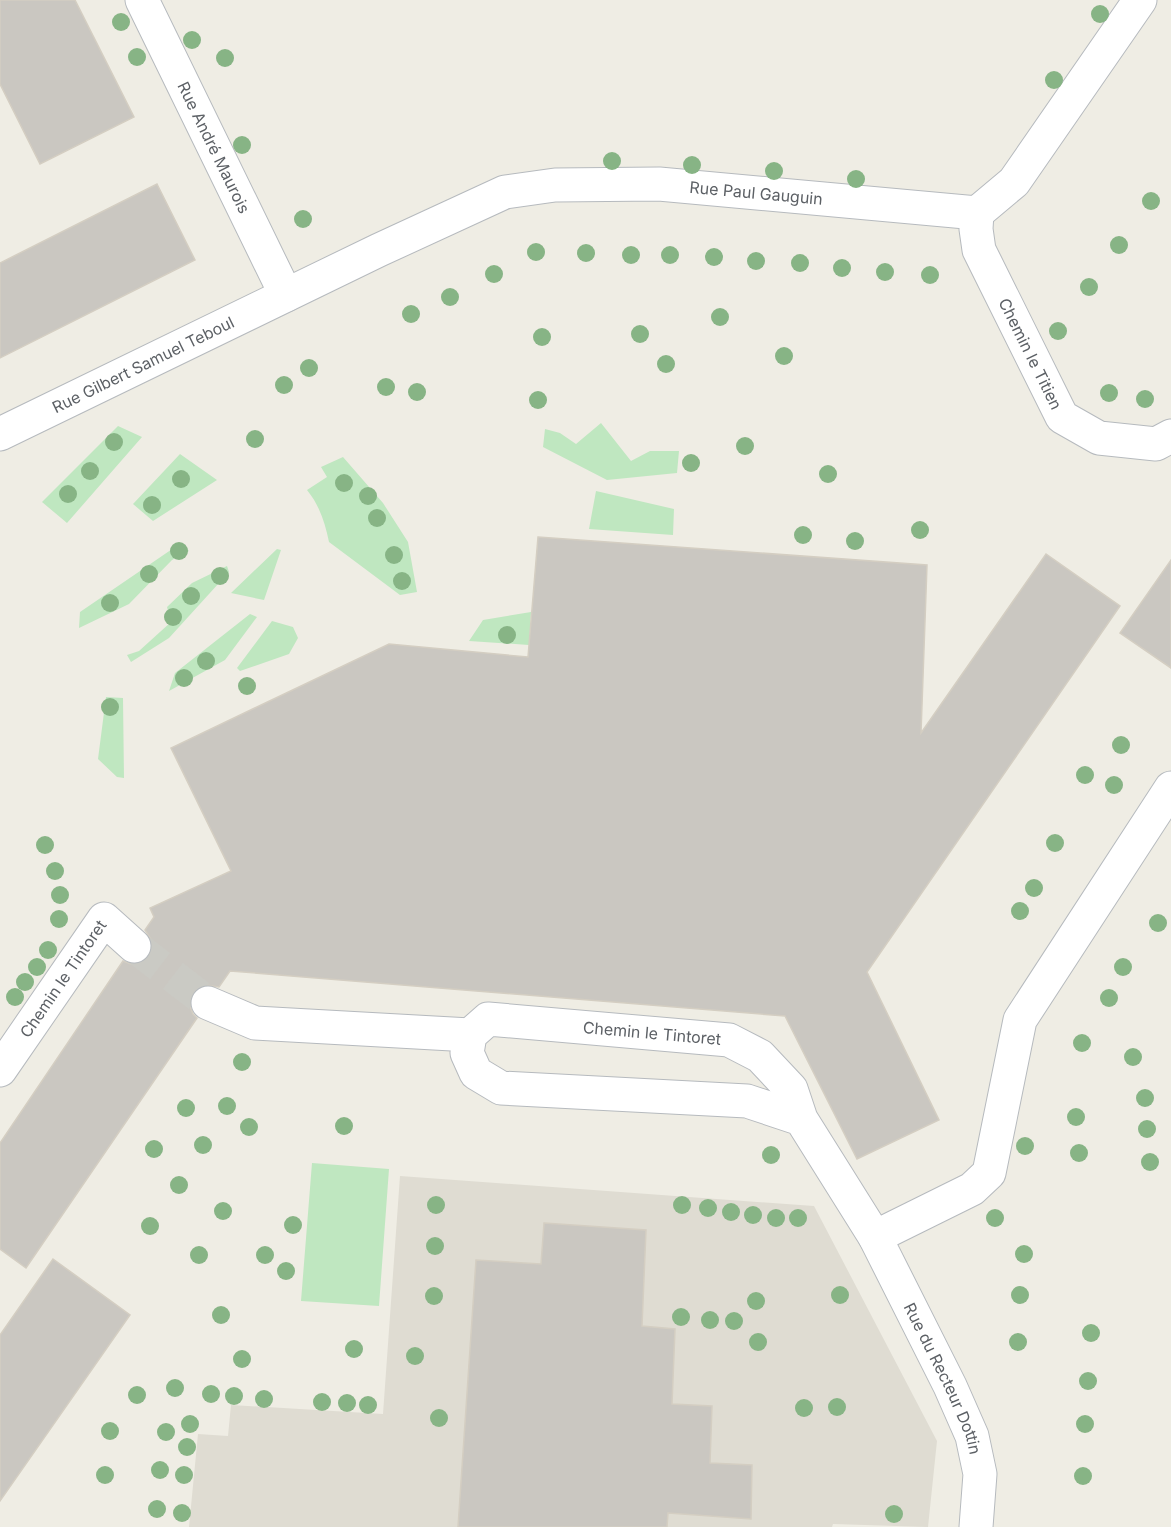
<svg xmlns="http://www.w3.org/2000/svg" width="1171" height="1527" viewBox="0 0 1171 1527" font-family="Inter,sans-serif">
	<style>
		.education { fill: #dfdcd2 }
		.green { fill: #bfe7c0 }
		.building { fill: #cac7c1; stroke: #d4cec2; stroke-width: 1.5 }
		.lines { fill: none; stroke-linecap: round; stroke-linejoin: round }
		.minor-tunnel { stroke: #cacac4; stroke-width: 33; stroke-dasharray: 33 16; stroke-linecap: butt }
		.minor-casing { stroke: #b6babe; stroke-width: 35 }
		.minor { stroke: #fff; stroke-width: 33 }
		.tree { fill: #87b485 }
		.labels { text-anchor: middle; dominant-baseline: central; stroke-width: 5; stroke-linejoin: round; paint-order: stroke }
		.street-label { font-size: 16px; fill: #5c6065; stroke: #fff }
	</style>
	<rect width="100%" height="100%" fill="#efede4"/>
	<!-- education -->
	<path class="education" d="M400 1176 814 1206 937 1441 928 1527 833 1524 832 1527H189L198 1434 228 1436 231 1405 383 1414Z"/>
	<!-- green -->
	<path class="green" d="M601 423 631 461 650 451H679L677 473 607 480 543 447 545 429 560 433 576 444Z
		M118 426 142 437 67 523 42 502Z
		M180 454 217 480 153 521 133 504Z
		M343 457 383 503 408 542 417 592 400 595 329 542C325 523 320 506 307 490L327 477 321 467Z
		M596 491 674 509 673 535 589 529Z
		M181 543 189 551 172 560 129 604 79 628 80 612Z
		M277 549 281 550 264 600 231 593Z
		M227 566 229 572 169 638 131 662 127 655 139 651 171 622 167 607 192 583Z
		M531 612 529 645 469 641 483 620Z
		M250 614 257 617 225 660 169 691 175 673Z
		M272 621 293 627 298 638 289 654 240 671 237 668Z
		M106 697 123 698 124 778 117 777 98 759Z
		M312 1163 389 1169 379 1306 301 1301Z"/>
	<!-- building -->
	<path class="building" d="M0 0H75L134 117 40 164 0 84Z
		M157 184 195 260 0 358V263Z
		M538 537 927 565 921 733 1046 554 1120 606 867 972 939 1120 857 1159 785 1016 230 971 219 987 205 985 197 988 191 995 190 1006 193 1014 197 1018 26 1268 0 1249V1143L123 961 131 964H139L148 958 152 950V941L145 930 154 917 150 908 231 871 171 748 389 644 528 657Z
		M1171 560V668L1120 633Z
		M544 1223 646 1230 642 1326 675 1329 672 1404 712 1406 710 1463 752 1465 751 1519 668 1513 667 1527H458L476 1260 541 1264Z
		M53 1259 130 1315 0 1501V1335Z"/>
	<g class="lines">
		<!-- minor-tunnel -->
		<path class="minor-tunnel" d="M134 946 208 1003"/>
		<defs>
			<g id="minor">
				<path id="s1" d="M142 0 286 295"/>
				<path id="s2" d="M977 213 976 229 979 250 1062 417 1099 438 1156 444 1171 436"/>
				<path id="s3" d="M0 434 379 250 505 192 555 185 659 184 977 213 1014 182 1140 0"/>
				<path d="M208 1003 255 1023 470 1035"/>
				<path id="s4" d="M0 1070 104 919 134 946"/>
				<path id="s5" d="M801 1119 791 1089 760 1056 729 1040 488 1019 470 1035 467 1053 476 1073 501 1088 747 1101 801 1119 875 1237 950 1386 972 1436 980 1474 976 1527"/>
				<path d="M875 1237 972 1189 989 1173 1020 1020 1171 788"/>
			</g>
		</defs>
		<!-- minor casing -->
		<use href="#minor" class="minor-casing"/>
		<!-- minor -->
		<use href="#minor" class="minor"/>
	</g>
	<!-- trees -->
	<g class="tree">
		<circle cx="1100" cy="14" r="9"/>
		<circle cx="121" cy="22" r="9"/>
		<circle cx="192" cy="40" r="9"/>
		<circle cx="137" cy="57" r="9"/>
		<circle cx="225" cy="58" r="9"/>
		<circle cx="1054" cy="80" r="9"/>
		<circle cx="242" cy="145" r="9"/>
		<circle cx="612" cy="161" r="9"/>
		<circle cx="692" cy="165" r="9"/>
		<circle cx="774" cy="171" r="9"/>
		<circle cx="856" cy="179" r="9"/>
		<circle cx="1151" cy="201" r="9"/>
		<circle cx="303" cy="219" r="9"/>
		<circle cx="1119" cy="245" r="9"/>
		<circle cx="536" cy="252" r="9"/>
		<circle cx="586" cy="253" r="9"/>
		<circle cx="631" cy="255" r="9"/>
		<circle cx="670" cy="255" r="9"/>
		<circle cx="714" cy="257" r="9"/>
		<circle cx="756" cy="261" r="9"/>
		<circle cx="800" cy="263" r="9"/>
		<circle cx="842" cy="268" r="9"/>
		<circle cx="885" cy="272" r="9"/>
		<circle cx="494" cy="274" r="9"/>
		<circle cx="930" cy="275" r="9"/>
		<circle cx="1089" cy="287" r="9"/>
		<circle cx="450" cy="297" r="9"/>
		<circle cx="411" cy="314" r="9"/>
		<circle cx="720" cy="317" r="9"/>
		<circle cx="1058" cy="331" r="9"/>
		<circle cx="640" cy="334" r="9"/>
		<circle cx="542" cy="337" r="9"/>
		<circle cx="784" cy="356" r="9"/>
		<circle cx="666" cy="364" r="9"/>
		<circle cx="309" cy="368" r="9"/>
		<circle cx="284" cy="385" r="9"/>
		<circle cx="386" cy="387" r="9"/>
		<circle cx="417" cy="392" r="9"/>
		<circle cx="1109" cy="393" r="9"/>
		<circle cx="1145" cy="399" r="9"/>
		<circle cx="538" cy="400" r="9"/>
		<circle cx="255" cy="439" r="9"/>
		<circle cx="114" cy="442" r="9"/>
		<circle cx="745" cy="446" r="9"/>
		<circle cx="691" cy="463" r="9"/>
		<circle cx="90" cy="471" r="9"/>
		<circle cx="828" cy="474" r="9"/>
		<circle cx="181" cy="479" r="9"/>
		<circle cx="344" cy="483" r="9"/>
		<circle cx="68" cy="494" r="9"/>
		<circle cx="368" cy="496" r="9"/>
		<circle cx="152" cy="505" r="9"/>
		<circle cx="377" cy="518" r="9"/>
		<circle cx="920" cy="530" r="9"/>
		<circle cx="803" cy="535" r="9"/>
		<circle cx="855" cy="541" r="9"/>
		<circle cx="179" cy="551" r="9"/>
		<circle cx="394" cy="555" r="9"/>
		<circle cx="149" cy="574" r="9"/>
		<circle cx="220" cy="576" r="9"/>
		<circle cx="402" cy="581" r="9"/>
		<circle cx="191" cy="596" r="9"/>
		<circle cx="110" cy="603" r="9"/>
		<circle cx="173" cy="617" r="9"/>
		<circle cx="507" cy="635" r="9"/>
		<circle cx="206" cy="661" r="9"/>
		<circle cx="184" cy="678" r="9"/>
		<circle cx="247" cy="686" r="9"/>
		<circle cx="110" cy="707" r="9"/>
		<circle cx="1121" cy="745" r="9"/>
		<circle cx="1085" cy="775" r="9"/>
		<circle cx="1114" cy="785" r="9"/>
		<circle cx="1055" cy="843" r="9"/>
		<circle cx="45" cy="845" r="9"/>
		<circle cx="55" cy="871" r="9"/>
		<circle cx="1034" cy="888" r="9"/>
		<circle cx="60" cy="895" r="9"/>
		<circle cx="1020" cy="911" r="9"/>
		<circle cx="59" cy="919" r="9"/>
		<circle cx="1158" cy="923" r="9"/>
		<circle cx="48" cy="950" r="9"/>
		<circle cx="37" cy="967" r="9"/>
		<circle cx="1123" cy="967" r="9"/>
		<circle cx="25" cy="982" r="9"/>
		<circle cx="15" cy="997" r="9"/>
		<circle cx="1109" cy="998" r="9"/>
		<circle cx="1082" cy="1043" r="9"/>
		<circle cx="1133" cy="1057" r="9"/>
		<circle cx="242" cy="1062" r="9"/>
		<circle cx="1145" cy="1098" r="9"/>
		<circle cx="227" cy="1106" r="9"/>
		<circle cx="186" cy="1108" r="9"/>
		<circle cx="1076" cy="1117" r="9"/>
		<circle cx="344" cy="1126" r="9"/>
		<circle cx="249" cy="1127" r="9"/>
		<circle cx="1147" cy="1129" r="9"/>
		<circle cx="203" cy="1145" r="9"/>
		<circle cx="1025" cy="1146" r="9"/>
		<circle cx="154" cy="1149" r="9"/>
		<circle cx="1079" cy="1153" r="9"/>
		<circle cx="771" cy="1155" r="9"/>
		<circle cx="1150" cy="1162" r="9"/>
		<circle cx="179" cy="1185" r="9"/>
		<circle cx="436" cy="1205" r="9"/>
		<circle cx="682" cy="1205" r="9"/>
		<circle cx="708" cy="1208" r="9"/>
		<circle cx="223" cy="1211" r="9"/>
		<circle cx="731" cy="1212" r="9"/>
		<circle cx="753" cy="1215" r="9"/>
		<circle cx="776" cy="1218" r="9"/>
		<circle cx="798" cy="1218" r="9"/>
		<circle cx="995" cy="1218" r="9"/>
		<circle cx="293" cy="1225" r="9"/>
		<circle cx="150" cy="1226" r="9"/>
		<circle cx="435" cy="1246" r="9"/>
		<circle cx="1024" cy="1254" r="9"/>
		<circle cx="199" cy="1255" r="9"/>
		<circle cx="265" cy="1255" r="9"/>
		<circle cx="286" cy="1271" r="9"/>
		<circle cx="840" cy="1295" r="9"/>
		<circle cx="1020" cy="1295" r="9"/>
		<circle cx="434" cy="1296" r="9"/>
		<circle cx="756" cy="1301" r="9"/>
		<circle cx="221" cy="1315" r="9"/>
		<circle cx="681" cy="1317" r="9"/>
		<circle cx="710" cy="1320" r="9"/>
		<circle cx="734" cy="1321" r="9"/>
		<circle cx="1091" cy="1333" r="9"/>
		<circle cx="758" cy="1342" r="9"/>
		<circle cx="1018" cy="1342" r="9"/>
		<circle cx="354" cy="1349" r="9"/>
		<circle cx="415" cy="1356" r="9"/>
		<circle cx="242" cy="1359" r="9"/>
		<circle cx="1088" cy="1381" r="9"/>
		<circle cx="175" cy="1388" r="9"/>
		<circle cx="211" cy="1394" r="9"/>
		<circle cx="137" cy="1395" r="9"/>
		<circle cx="234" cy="1396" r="9"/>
		<circle cx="264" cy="1399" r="9"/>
		<circle cx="322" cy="1402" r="9"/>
		<circle cx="347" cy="1403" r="9"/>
		<circle cx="368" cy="1405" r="9"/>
		<circle cx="837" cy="1407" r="9"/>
		<circle cx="804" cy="1408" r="9"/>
		<circle cx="439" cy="1418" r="9"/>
		<circle cx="190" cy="1424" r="9"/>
		<circle cx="1085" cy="1424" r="9"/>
		<circle cx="110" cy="1431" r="9"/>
		<circle cx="166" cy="1432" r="9"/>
		<circle cx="187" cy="1447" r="9"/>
		<circle cx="160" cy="1470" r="9"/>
		<circle cx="105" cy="1475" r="9"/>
		<circle cx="184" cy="1475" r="9"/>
		<circle cx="1083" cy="1476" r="9"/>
		<circle cx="157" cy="1509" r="9"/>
		<circle cx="182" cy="1513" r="9"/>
		<circle cx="894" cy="1514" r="9"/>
	</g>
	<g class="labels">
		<!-- street labels -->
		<g class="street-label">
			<text stroke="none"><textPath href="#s1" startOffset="164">Rue André Maurois</textPath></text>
			<text stroke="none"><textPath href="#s3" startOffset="812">Rue Paul Gauguin</textPath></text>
			<text stroke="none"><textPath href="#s2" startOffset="153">Chemin le Titien</textPath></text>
			<text stroke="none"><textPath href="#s3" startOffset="159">Rue Gilbert Samuel Teboul</textPath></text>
			<text stroke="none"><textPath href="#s4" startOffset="111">Chemin le Tintoret</textPath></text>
			<text transform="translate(652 1033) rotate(5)">Chemin le Tintoret</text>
			<text stroke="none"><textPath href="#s5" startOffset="1047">Rue du Recteur Dottin</textPath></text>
		</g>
	</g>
</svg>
